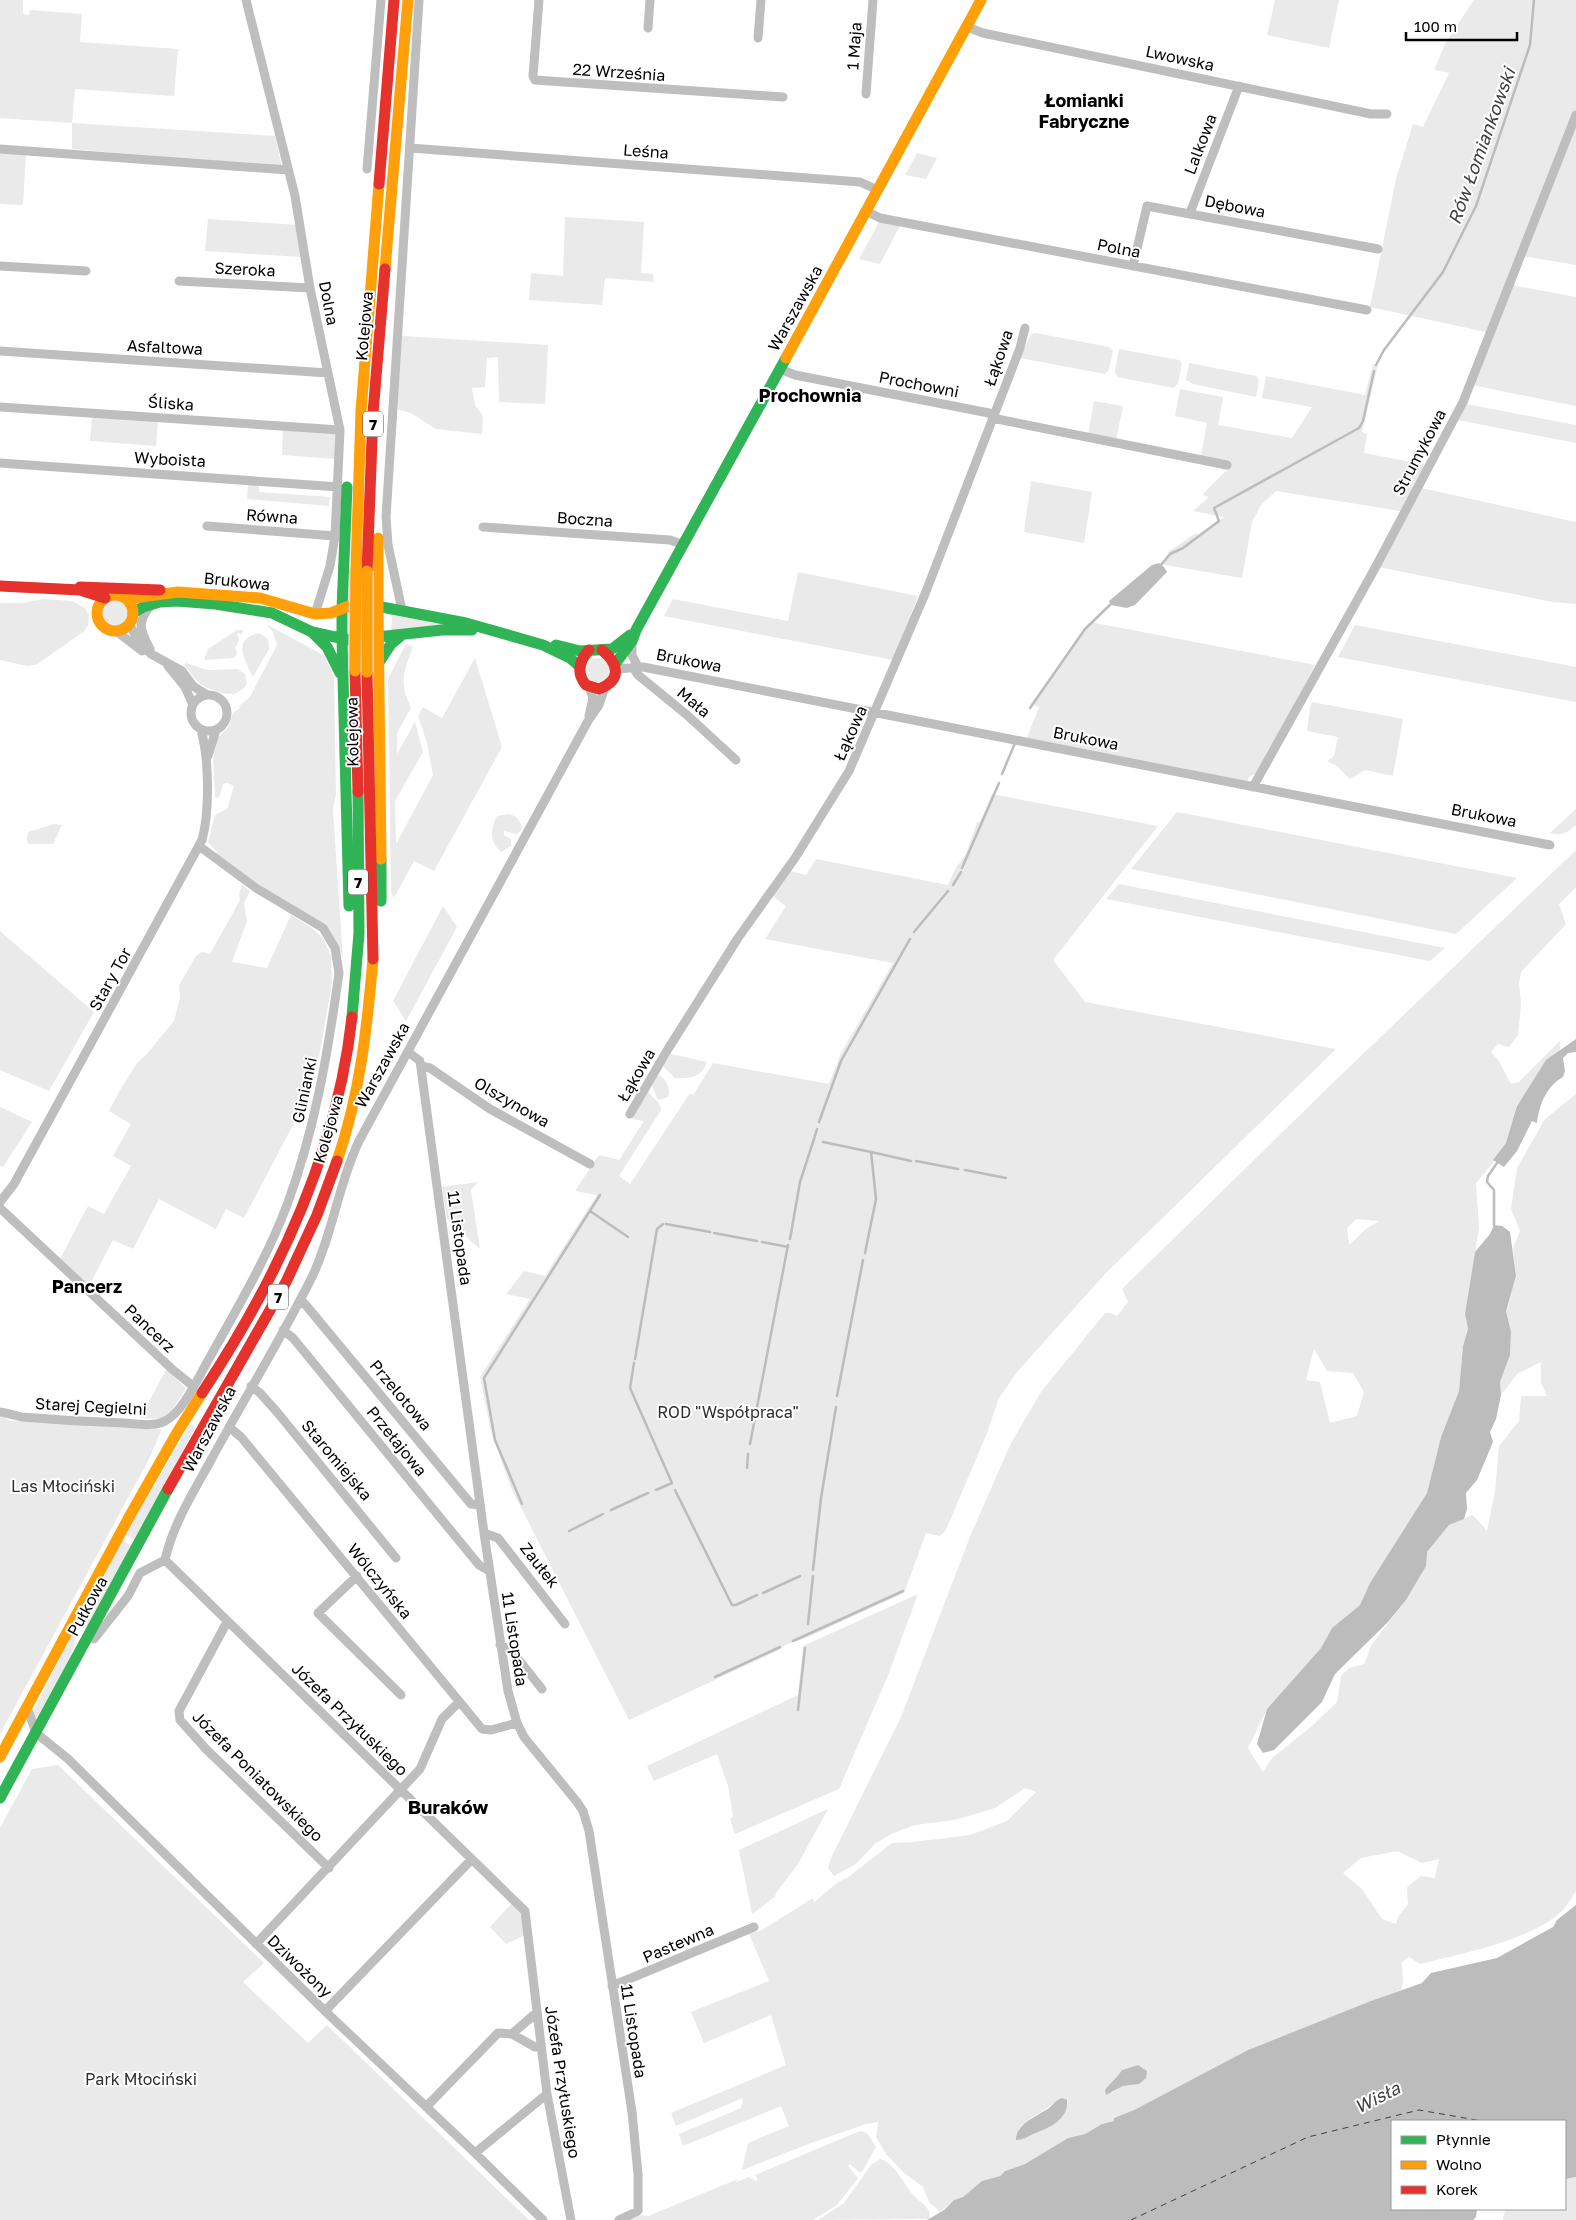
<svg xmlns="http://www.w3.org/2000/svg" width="1576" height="2220" viewBox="0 0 1576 2220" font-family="'Golos Text',sans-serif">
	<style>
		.green { fill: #eaeaea; fill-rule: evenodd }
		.water { fill: #bcbcbc }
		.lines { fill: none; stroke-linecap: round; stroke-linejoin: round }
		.stream { stroke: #bcbcbc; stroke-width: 2.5 }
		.ferry { stroke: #404040; stroke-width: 1; stroke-dasharray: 6 5; stroke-linecap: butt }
		.street { stroke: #bebebe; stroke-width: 9 }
		.fast { stroke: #30b455; stroke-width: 11 }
		.slow { stroke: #ff9f0a; stroke-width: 11 }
		.jam { stroke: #e5322d; stroke-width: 11 }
		.slow-bridge-casing { stroke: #dbdbdb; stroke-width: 14; stroke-linecap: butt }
		.slow-bridge { stroke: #ff9f0a; stroke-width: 11 }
		.labels { text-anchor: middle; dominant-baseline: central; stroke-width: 4; stroke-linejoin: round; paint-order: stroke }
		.shield { fill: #fff; stroke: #4c4c4c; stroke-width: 1 }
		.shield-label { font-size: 15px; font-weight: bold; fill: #000 }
		.street-label { font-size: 16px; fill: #000; stroke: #fff }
		.park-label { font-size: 16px; fill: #2f2f2f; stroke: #fff }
		.neighbourhood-label { font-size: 18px; font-weight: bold; fill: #000; stroke: #fff }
		.water-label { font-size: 18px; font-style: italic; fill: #404040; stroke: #fff }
		.quarter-label { font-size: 19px; font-weight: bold; fill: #000; stroke: #fff }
	</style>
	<rect width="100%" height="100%" fill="#fff"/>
	<!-- green -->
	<path class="green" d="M0 0H23V14L29 15 30 10 82 14 80 42 178 49 174 96 75 89 72 123 275 136 282 167 72 149V123L0 118Z
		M1275 0H1339L1329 48 1267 35Z
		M1474 0H1576V111L1486 332 1370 307 1396 179 1413 124 1423 127 1449 73 1434 70 1446 42Z
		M1576 123V265L1523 256Z
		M0 151 26 153 23 205 0 204Z
		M917 153 937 158 926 179 905 175Z
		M565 217 644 222 641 273 653 274 654 282 605 278 602 305 529 300 531 273 563 276Z
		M208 219 297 225 302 257 205 251Z
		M879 222 900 226 880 264 859 259Z
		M1512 285 1576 297V406L1472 385Z
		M1036 333 1109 347 1113 351 1109 370 1105 374 1020 358 1031 334Z
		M402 336 548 345 545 404 499 402 498 357 487 358 485 387 472 388 475 405 483 416 482 434 436 429 411 413 397 409Z
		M1119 349 1179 360 1182 364 1178 383 1174 388 1117 377 1115 371Z
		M1189 363 1256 376 1259 380 1256 397 1193 384 1186 380Z
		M1373 364 1378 365 1362 432 1367 434 1364 453 1427 465 1400 511 1276 491 1261 505 1252 522 1242 578 1159 564 1170 556 1168 552 1196 533 1198 535 1224 517 1193 511 1209 497 1202 495 1229 468 1230 461 1201 456 1207 423 1175 416 1180 389 1223 397 1218 425 1292 438 1312 407 1262 398 1266 376 1365 395Z
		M1094 401 1123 406 1116 440 1088 435Z
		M1466 404 1576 425V443L1457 420Z
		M92 417 158 421 156 446 90 441Z
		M283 429 335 433V459L282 455Z
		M1031 481 1092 492 1084 543 1024 532Z
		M248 483H259V492L330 497 329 506 247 499Z
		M1421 488 1576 522V604L1553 602 1378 567Z
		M798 572 918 596 893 660 664 616 673 599 788 621Z
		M43 599 72 601 85 608 89 615 88 626 85 628 86 630 36 665 27 666 0 660V603H22Z
		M102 613a13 13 0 1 1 26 0a13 13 0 1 1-26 0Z
		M392 615 456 626 391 633Z
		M1090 622 1315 665 1258 773 1250 776 1247 781 1027 738 1039 707 1031 704Z
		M266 624 325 656 334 678 336 795 333 810 343 959 333 937 216 854 217 852 208 842 215 815 227 809 234 786 227 783 223 784 219 798 215 797 213 760 217 739 229 726 233 713 240 708 239 706 250 697 277 645 273 632Z
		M1355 625 1576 667V702L1338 657Z
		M237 630H244L241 635 239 633 237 634 239 638 237 646H235L237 654 234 658 204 660 208 649Z
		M259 633 268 639 269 649 253 677C245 660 231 639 259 633Z
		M406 644 413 647C403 674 399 681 411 708L397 733V754L415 722 423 752 395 801 396 844 433 775 427 743 418 716 423 707 442 718 475 658 502 747 434 871 414 861 394 898 391 893 388 679Z
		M586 670a12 12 0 1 1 24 0a12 12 0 1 1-24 0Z
		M186 663 207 670 238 669 245 674 247 684 243 689 233 695 232 693C226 695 222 693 216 691 196 685 197 679 184 665Z
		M1312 702 1403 719 1393 776 1365 770 1350 779 1338 767 1327 761 1334 756 1338 737 1307 731 1310 708Z
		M992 794 1158 826 1053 960 1085 1002 1336 1049 1105 1274 1018 1371 999 1398 987 1433 946 1530 940 1536 926 1533 904 1593 808 1637 785 1645 781 1649 629 1720 512 1490 491 1432 480 1377 530 1299 506 1294 524 1271 545 1276 597 1195 575 1191 599 1155 619 1160 644 1121 632 1119 648 1091C652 1098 661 1102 661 1110L619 1176 630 1184 690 1093 693 1095 713 1063 829 1084 841 1053 893 963 765 939 786 906 772 896 790 871 806 875 816 859 948 885 955 869 966 854 977 822H980Z
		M1576 809V825C1567 833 1562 836 1550 833Z
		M1177 812 1517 878 1456 934 1131 869Z
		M509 814C517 816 520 820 522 829L517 834 504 831V835L511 839V846L501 852C489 841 490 830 497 816Z
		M54 824 62 825 53 844H28L27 840 28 832Z
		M1576 850V887L1559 904 1566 924 1521 972 1519 983 1521 1005 1518 1035 1509 1047 1498 1044 1491 1052 1499 1061 1511 1084 1519 1082 1560 1041V1051L1517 1105 1512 1140 1476 1183 1479 1228 1465 1314 1468 1329 1463 1346 1459 1391 1441 1437 1427 1493 1370 1583 1360 1605 1332 1628 1321 1648 1267 1709 1248 1748 1263 1772 1272 1758 1312 1726 1337 1702 1341 1676 1349 1668 1364 1664 1372 1644 1406 1600 1427 1552 1449 1525 1473 1515 1487 1531 1495 1491 1499 1446 1519 1421 1521 1396H1547L1541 1383V1362L1517 1374 1501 1395 1500 1382 1510 1355 1511 1333 1506 1311 1516 1276 1513 1248 1520 1231 1511 1209 1517 1168 1545 1119 1576 1094V1891C1572 1897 1568 1905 1563 1910 1533 1940 1461 1954 1420 1964L1409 1957 1402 1962 1403 1983 1401 1990 1248 2050 1134 2110 1114 2118V2121L1102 2124 1085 2134 1068 2138 1025 2164 1005 2171 1000 2176 982 2181 963 2197 954 2200 940 2212 929 2202 923 2187 904 2173 886 2154 876 2137 878 2122 866 2124 811 2143 742 2170 748 2143 789 2126 781 2106 683 2146 679 2134 741 2108 743 2098 676 2126 671 2113 786 2065 771 2015 704 2043 691 2012 769 1981 749 1934 762 1930 813 1898 814 1902C825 1894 835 1882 847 1878L892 1843 913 1842 970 1835 1007 1821 1036 1792 1025 1788 995 1808 955 1820 915 1825 891 1834 875 1844 856 1864 834 1876 828 1868 831 1858 901 1717 971 1534 1011 1443 1041 1392 1105 1313H1111L1117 1316 1128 1302 1122 1289 1342 1074ZM1356 1219 1379 1221 1366 1229 1349 1245 1347 1228ZM1314 1349 1327 1371 1353 1373 1364 1392 1357 1416 1330 1423 1320 1382 1306 1380ZM1397 1851 1422 1863 1439 1859 1435 1878 1421 1876 1407 1887 1408 1904 1398 1917 1396 1924 1382 1919 1362 1889 1343 1873 1361 1858ZM1138 2065 1143 2070 1131 2085 1123 2086 1112 2093 1108 2087 1115 2081 1122 2070ZM1062 2098 1068 2102C1064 2119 1033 2137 1017 2140L1016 2135 1030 2119Z
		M1119 884 1445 948 1430 961 1106 899Z
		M242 885 250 891 244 903 247 921 232 962 267 968 291 915 312 928 323 938 331 956 332 983 314 1085 244 1218 226 1209 216 1229 159 1199 133 1249 113 1240 89 1286 62 1262 61 1257 88 1206 104 1214 131 1166 113 1156 131 1124 109 1111 120 1090 137 1063 146 1055 174 1021 180 998 179 985 196 956 202 952 210 954 240 900 239 894Z
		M443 906 457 927 406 1021 393 1001Z
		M0 931 94 1012 49 1091 0 1070Z
		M671 1054 707 1062C702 1077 690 1079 675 1078L663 1066Z
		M657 1075C666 1077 671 1088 668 1097L658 1100 652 1086Z
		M0 1107 32 1122 3 1167 0 1166Z
		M478 1182 471 1190 480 1249 447 1219 442 1187Z
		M166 1370 184 1386 185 1390 172 1410 162 1419 140 1418Z
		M0 1415 11 1421 162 1429 149 1459 0 1734Z
		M192 1424 195 1428 136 1540 125 1535 190 1425Z
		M122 1540 132 1546 83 1638 90 1605Z
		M918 1594 889 1673 839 1789 735 1834 730 1819 733 1817 728 1786 717 1754 654 1781 647 1766 798 1695 803 1646Z
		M81 1616 70 1659 36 1719 33 1713 34 1710Z
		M58 1765 264 1963 243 1982 308 2043 327 2025 529 2220H0V1828L32 1769Z
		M828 1809 798 1864 776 1893 775 1897 752 1914 739 1850Z
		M512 1903 522 1913 525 1935 506 1944 490 1927Z
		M860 2131 867 2133 876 2147 862 2172H859L850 2164 848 2166 858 2178 837 2205 813 2220H628L641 2215 648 2216 738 2179 736 2182 749 2177 756 2181 758 2179 755 2175Z
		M880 2159C893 2161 906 2187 914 2196 920 2202 928 2206 930 2214L929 2219 818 2220 844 2203 871 2165Z
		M1576 2177V2220H1503L1505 2209H1565V2179Z"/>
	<!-- water -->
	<path class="water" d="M1159 563 1164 567 1167 572 1135 605 1127 608 1111 605 1109 601 1152 565Z
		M1576 1039V1052L1568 1053 1563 1058 1565 1071 1563 1077C1547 1086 1539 1104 1537 1123L1532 1121 1517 1151 1504 1167 1493 1160 1506 1143 1517 1106 1546 1060Z
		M1494 1225 1502 1226 1510 1232 1516 1276 1506 1311 1511 1332 1510 1355 1500 1382 1501 1395 1496 1419 1490 1432 1493 1442 1477 1480 1466 1493 1467 1509 1464 1519 1449 1525 1427 1552 1426 1566 1406 1600 1388 1622 1335 1674 1322 1702 1274 1750 1263 1753 1257 1744 1267 1709 1321 1648 1332 1628 1360 1605 1370 1583 1427 1493 1441 1437 1459 1391 1463 1346 1468 1329 1465 1314 1475 1252 1490 1234Z
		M1576 1905V2177L1565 2179V2121H1392V2209H1477L1476 2217 1473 2220H927L944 2210 954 2200 963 2197 982 2181 1000 2176 1005 2171 1025 2164 1068 2138 1085 2134 1102 2124 1114 2121V2118L1134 2110 1248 2050 1371 2001 1422 1983 1431 1973 1497 1958 1553 1927 1557 1920Z
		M1138 2065 1147 2071 1146 2078 1139 2084 1123 2086 1106 2095 1105 2090C1110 2083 1117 2078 1122 2070Z
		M1062 2098 1067 2100C1069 2118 1051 2127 1038 2132 1030 2135 1024 2140 1016 2140 1015 2126 1036 2116 1046 2110 1053 2106 1055 2100 1062 2098Z"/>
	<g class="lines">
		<!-- stream -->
		<path class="stream" d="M1376 365 1384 350 1443 272 1476 206 1530 45 1534 0
			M1160 566 1170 554 1183 548 1219 521 1214 508 1359 428 1363 421 1374 371
			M1030 708 1085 629 1112 603
			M1002 774 1015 743
			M962 868 999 783
			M953 885 961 872
			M914 932 948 891
			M819 1122 841 1061 910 939
			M814 1139 817 1129
			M823 1142 871 1152 876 1199 865 1253
			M871 1152 911 1161
			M916 1161 958 1169
			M965 1170 1006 1178
			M590 1211 628 1237
			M666 1224 710 1232
			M1494 1225V1190L1487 1182 1488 1176 1497 1163
			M714 1233 757 1241
			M790 1239 800 1182 814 1139
			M762 1242 788 1247
			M635 1359 657 1229 663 1224
			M634 1363 630 1388 672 1483 656 1490
			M837 1396 863 1260
			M750 1444 788 1245
			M747 1468 748 1454
			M675 1490 732 1605H736L757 1595
			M522 1504 495 1440 484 1378 600 1195
			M611 1510 648 1493
			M569 1531 603 1514
			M813 1570 821 1498 836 1407
			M763 1593 800 1576
			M808 1624 813 1576
			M793 1641 903 1591
			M715 1677 780 1647
			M798 1710 805 1648"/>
		<!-- ferry -->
		<path class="ferry" d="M1131 2220 1308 2137 1419 2110 1482 2121"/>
		<!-- street -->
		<path class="street" d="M246 0 295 196 310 288 340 430 335 536 330 566 315 614
			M539 0 533 76 535 80 783 97
			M967 27 983 33 1371 114H1387
			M648 28 650 0
			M758 38 761 0
			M866 94 873 0
			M410 148 860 182 878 190
			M0 149 288 170
			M367 169 381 0
			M866 211 880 218 1367 310
			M1190 213 1239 86
			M0 266 86 271
			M1133 266 1147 206 1378 249
			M179 281 310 288
			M0 351 328 373
			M780 369 795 375 994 414
			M0 407 340 430
			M992 418 1227 465
			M0 463 339 487
			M207 526 335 536
			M483 527 670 540 684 545
			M402 610 388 545 386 517 419 0
			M129 623 136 637 151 654 182 671 193 686 207 695
			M116 631 142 651
			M632 641V655L638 667
			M150 649C140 629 136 624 151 605
			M168 666 185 687 193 705
			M633 667 638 675 687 715 736 760
			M616 669 643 667 1550 845
			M191 713a18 18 0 1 1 36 0a18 18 0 1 1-36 0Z
			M589 716 593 698 589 687
			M208 756 216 730
			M1253 787 1374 570 1463 402 1576 115
			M408 1052 420 1061 484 1533 508 1691 517 1723 524 1737 577 1802 583 1811 589 1831 632 2112 638 2174V2211L619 2220
			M421 1066 430 1068 490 1109 590 1164
			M630 1114 668 1049 738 938 795 858 849 771 925 594 1020 348 1025 328
			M0 1202 14 1184 202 840C210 811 209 758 201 730
			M0 1208 173 1370 193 1386
			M300 1300 304 1303 471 1504 480 1505
			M283 1330 293 1338 479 1565 489 1571
			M251 1386 260 1393 277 1412 396 1558
			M0 1412C8 1413 15 1416 22 1417 56 1420 90 1422 124 1423 137 1424 154 1427 165 1421 183 1413 200 1374 210 1357 238 1307 267 1258 287 1205 315 1130 328 1052 339 973L335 948 323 928 256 888 199 846
			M229 1427 241 1437 482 1729 491 1730 517 1723
			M484 1533 498 1538 565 1624
			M165 1560C173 1524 193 1493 211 1460 244 1399 281 1339 312 1277 333 1233 338 1185 359 1141L588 721 599 705 605 687
			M165 1560 525 1911 547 2094 571 2220
			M357 1576 318 1613 401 1695
			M227 1622 179 1711 180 1720 206 1749 329 1868
			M94 1639 128 1596 140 1573 165 1560
			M500 1645 510 1649 542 1689
			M27 1707 36 1733 67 1758 325 2011 475 2153 543 2220
			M256 1944 420 1769 442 1719 459 1702
			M612 1986 754 1927
			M325 2011 472 1859
			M512 2034 535 2047H541
			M426 2107 498 2033 512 2034 536 2013
			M475 2153 547 2094"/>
		<!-- fast -->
		<path class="fast" d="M371 605 466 623 543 645 570 658 579 666
			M342 609V639
			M342 609 347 487
			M133 613 143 607 160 602 177 601 215 604 272 613 312 632 349 640 442 630H472
			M312 632 327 647 340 673
			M342 639 349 906
			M556 645 580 651 612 649 630 635
			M378 664 391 644 402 635
			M615 664 632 641 636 630 786 358
			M381 859V901
			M352 1017 359 933 358 792
			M0 1798 168 1489"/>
		<!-- slow -->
		<path class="slow" d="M385 269 408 0
			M786 358 981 0
			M378 538V607
			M356 570 361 411 379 184
			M97 613a18 18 0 1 1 36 0a18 18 0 1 1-36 0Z
			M126 599 178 592 260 598 315 614 331 613 349 606
			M378 607 381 859
			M337 1161C360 1095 367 1028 373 959
			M0 1757 128 1519 178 1431 202 1393"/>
		<!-- jam -->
		<path class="jam" d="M379 184 394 0
			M367 571 373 413 385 269
			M0 586 80 590 105 598
			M80 587 160 590
			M589 650C579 661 576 673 586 685L599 689C622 680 619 664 602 650
			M355 671 358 792
			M367 672 373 959
			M202 1393C277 1280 337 1153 352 1017
			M168 1489 286 1282 317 1215 337 1161"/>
		<defs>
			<path id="slow-bridge" d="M367 571V672
				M355 671 356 570"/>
		</defs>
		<!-- slow-bridge casing -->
		<use href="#slow-bridge" class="slow-bridge-casing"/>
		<!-- slow-bridge -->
		<use href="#slow-bridge" class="slow-bridge"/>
	</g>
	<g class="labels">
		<!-- shield labels -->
		<g class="shield">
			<rect x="363" y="411.5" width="20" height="25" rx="4"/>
			<rect x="348" y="869.5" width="20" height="25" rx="4"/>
			<rect x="268" y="1284.5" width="20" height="25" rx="4"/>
		</g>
		<g class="shield-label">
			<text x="373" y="424">7</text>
			<text x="358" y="882">7</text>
			<text x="278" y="1297">7</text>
		</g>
		<!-- street labels -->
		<g class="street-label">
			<text transform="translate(854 46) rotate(-86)">1 Maja</text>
			<text transform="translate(1180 58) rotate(12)">Lwowska</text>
			<text transform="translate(619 72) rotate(4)">22 Września</text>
			<text transform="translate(1200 144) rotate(-69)">Lalkowa</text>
			<text transform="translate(646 151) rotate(4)">Leśna</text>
			<text transform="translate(1235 206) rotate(11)">Dębowa</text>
			<text transform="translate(1119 248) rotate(11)">Polna</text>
			<text transform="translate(245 269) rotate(3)">Szeroka</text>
			<text transform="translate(329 303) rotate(79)">Dolna</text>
			<text transform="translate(795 308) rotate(-61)">Warszawska</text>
			<text transform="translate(364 326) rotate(-85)">Kolejowa</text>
			<text transform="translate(165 347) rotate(3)">Asfaltowa</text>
			<text transform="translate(998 358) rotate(-71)">Łąkowa</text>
			<text transform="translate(919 384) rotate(11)">Prochowni</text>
			<text transform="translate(171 403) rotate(4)">Śliska</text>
			<text transform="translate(1419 452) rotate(-62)">Strumykowa</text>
			<text transform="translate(170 459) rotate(3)">Wyboista</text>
			<text transform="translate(272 516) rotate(4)">Równa</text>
			<text transform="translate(585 519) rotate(4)">Boczna</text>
			<text transform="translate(237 581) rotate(6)">Brukowa</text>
			<text transform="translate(689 660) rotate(11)">Brukowa</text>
			<text transform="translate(694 702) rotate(40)">Mała</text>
			<text transform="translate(352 732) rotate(-91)">Kolejowa</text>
			<text transform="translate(850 733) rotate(-66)">Łąkowa</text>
			<text transform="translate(1086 738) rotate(11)">Brukowa</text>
			<text transform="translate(1484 815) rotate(11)">Brukowa</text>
			<text transform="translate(110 979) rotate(-61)">Stary Tor</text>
			<text transform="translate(382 1065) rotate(-61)">Warszawska</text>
			<text transform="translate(636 1075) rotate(-60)">Łąkowa</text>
			<text transform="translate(304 1090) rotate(-78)">Glinianki</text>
			<text transform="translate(512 1102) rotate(30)">Olszynowa</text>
			<text transform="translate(328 1129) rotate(-74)">Kolejowa</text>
			<text transform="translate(460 1238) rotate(82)">11 Listopada</text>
			<text transform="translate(150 1328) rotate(43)">Pancerz</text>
			<text transform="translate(401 1395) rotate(50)">Przelotowa</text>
			<text transform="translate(91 1406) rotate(3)">Starej Cegielni</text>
			<text transform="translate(209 1429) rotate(-62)">Warszawska</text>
			<text transform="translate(397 1441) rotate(51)">Przełajowa</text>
			<text transform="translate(337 1460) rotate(50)">Staromiejska</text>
			<text transform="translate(540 1565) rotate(52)">Zaułek</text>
			<text transform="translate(380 1581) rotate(51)">Wólczyńska</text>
			<text transform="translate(87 1606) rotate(-61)">Pułkowa</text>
			<text transform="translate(515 1639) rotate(81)">11 Listopada</text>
			<text transform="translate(350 1719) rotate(44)">Józefa Przyłuskiego</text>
			<text transform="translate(258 1776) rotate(45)">Józefa Poniatowskiego</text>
			<text transform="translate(678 1943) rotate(-23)">Pastewna</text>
			<text transform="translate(300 1966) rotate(44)">Dziwożony</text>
			<text transform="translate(634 2031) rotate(81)">11 Listopada</text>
			<text transform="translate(563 2082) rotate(81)">Józefa Przyłuskiego</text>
		</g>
		<!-- park labels -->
		<g class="park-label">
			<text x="728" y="1412">ROD "Współpraca"</text>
			<text x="63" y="1486">Las Młociński</text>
			<text x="141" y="2079">Park Młociński</text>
		</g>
		<!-- neighbourhood labels -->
		<g class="neighbourhood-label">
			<text x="1084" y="100">Łomianki<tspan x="1084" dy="21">Fabryczne</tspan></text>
			<text x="810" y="395">Prochownia</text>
			<text x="87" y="1286">Pancerz</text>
		</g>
		<!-- water labels -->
		<g class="water-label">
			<text transform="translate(1481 146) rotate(-70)">Rów Łomiankowski</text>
			<text transform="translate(1377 2097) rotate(-27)">Wisła</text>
		</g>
		<!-- quarter labels -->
		<g class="quarter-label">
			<text x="448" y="1806">Buraków</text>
		</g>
	</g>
	<!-- legend -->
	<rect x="1391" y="2120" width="175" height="90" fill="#ffffff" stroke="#999999"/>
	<rect x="1401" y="2136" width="25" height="8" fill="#30b455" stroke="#999999"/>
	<text x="1436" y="2145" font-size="15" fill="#000000">Płynnie</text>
	<rect x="1401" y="2161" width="25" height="8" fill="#ff9f0a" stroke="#999999"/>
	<text x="1436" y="2170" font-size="15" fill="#000000">Wolno</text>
	<rect x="1401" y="2186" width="25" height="8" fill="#e5322d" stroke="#999999"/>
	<text x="1436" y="2195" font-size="15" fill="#000000">Korek</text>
	<!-- scale -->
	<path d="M1406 32v8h111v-8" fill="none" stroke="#000000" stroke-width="2.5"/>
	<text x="1414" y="32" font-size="15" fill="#000000" stroke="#ffffff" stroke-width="4" paint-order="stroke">100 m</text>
</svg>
